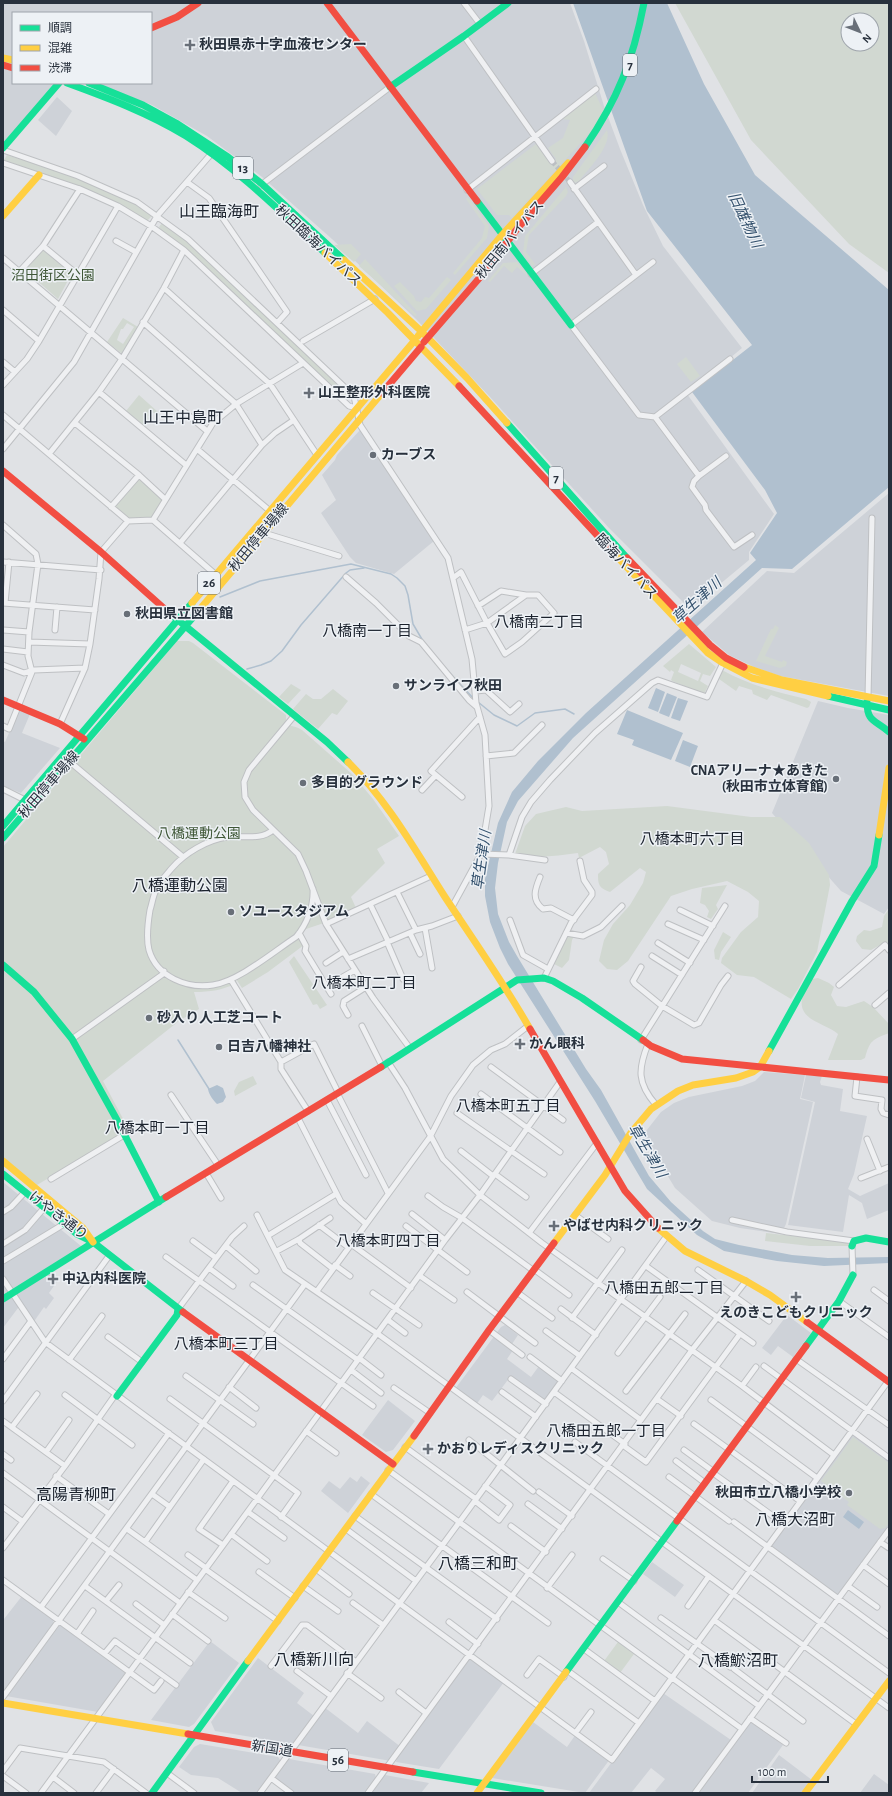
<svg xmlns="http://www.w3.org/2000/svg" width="892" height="1796" viewBox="0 0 892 1796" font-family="'Alegreya Sans','Noto Sans JP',sans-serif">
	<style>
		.built { fill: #ced2d8 }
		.green { fill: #d1d8d1; fill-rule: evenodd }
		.water { fill: #b0c0cf }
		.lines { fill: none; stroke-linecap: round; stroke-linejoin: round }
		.stream { stroke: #b0c0cf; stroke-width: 1.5 }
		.street-tunnel { stroke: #bbbfc3; stroke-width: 5; stroke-dasharray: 5 2.5; stroke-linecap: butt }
		.street-casing { stroke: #bec0c3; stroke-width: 7 }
		.street { stroke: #eff0f2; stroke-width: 5 }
		.fast { stroke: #16e098; stroke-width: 7 }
		.slow { stroke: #ffcf43; stroke-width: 7 }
		.jam { stroke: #f24e42; stroke-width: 7 }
		.poi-dot { fill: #686f78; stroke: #edf1f5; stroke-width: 1.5 }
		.labels { text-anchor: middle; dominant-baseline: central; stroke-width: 3; stroke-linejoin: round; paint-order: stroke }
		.shield { fill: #edf1f5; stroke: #636b74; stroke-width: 1 }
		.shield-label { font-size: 13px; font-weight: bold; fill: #28313d }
		.poi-label { font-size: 14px; font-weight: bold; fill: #28313d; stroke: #edf1f5; text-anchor: start }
		.street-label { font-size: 14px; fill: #28313d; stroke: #edf1f5 }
		.park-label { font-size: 14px; fill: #3f5737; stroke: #edf1f5 }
		.water-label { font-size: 15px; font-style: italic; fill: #35526e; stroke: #edf1f5 }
		.neighbourhood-label { font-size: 15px; fill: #1b222d; stroke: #edf1f5 }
		.quarter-label { font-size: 16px; fill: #1b222d; stroke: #edf1f5 }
	</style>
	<rect width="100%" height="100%" fill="#e0e2e5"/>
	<!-- built -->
	<path class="built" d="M3 3H570L584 41 604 106 620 149 643 205 663 246 742 348 687 394 774 514 749 552V560L690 609 609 528 491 398 416 319 332 239 262 177 207 136 152 105 95 83H151V13H13V83H57L3 147Z
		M57 97 72 111 56 136 38 120Z
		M360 430 434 541 394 574 356 563 350 557 321 513 336 500 322 475 335 460 337 455Z
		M889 493V696L780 676 754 667 729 655 702 632 767 571 794 573Z
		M818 701 848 708 889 715V907L884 914 841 891 772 813Z
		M19 710 30 714 22 733 60 748 21 793 3 786V741L5 742Z
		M764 1072 805 1075 800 1099 813 1102 786 1224 781 1234 740 1228 712 1221 675 1188 643 1135 661 1112 674 1103 689 1097 742 1086 755 1081Z
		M806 1075 822 1076 820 1082 821 1085 843 1089 840 1111 867 1116 854 1174 848 1189 860 1196 889 1183V1210L867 1219 862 1203 849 1195 843 1232 788 1225 815 1102 801 1098Z
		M3 1182 81 1246 80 1248 47 1269 58 1280 49 1293 54 1298 46 1309 44 1307 33 1323 21 1304 3 1328Z
		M787 1315 811 1333 793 1357 778 1346 771 1355 762 1348Z
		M505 1325 518 1335 510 1347 513 1350 507 1359 531 1377 539 1366 560 1381 545 1402 510 1377 492 1401 483 1395 476 1405 455 1389 501 1327Z
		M388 1400 415 1421 393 1450 386 1452 362 1435Z
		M853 1434 889 1461V1525L837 1596 770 1546Z
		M361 1476 370 1483 348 1513 321 1491 329 1481 340 1489 350 1477 357 1482Z
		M652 1562 684 1585 675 1597 643 1574Z
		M22 1596 53 1620V1624L3 1693V1618L4 1619Z
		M60 1625 126 1673 98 1712 6 1696Z
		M210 1641 239 1663 194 1724 189 1727 151 1720Z
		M469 1657 504 1682 439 1769 396 1762 397 1758Z
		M258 1658 304 1693 297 1703 314 1716 293 1744 215 1731 211 1722Z
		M663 1693 731 1740 693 1793H658L655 1791 665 1779 651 1768 631 1793H589Z
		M324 1707 358 1733 367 1721 401 1747 391 1761 298 1745Z
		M533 1722 567 1747 576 1734 610 1759 585 1793 492 1778Z
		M752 1722 783 1745 748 1793H697L749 1723Z
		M200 1744 278 1757 281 1761 258 1793H242L218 1778 191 1775 179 1767 194 1747Z
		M779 1755 812 1780 802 1793H752Z
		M289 1759 375 1774 376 1778 365 1793 293 1792 275 1779V1776Z
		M874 1774 889 1785V1793H860Z
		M385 1775 429 1783 421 1793H370L382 1776Z"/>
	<!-- green -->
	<path class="green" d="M675 3H889V273L849 244 751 140ZM848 20H872V44H848Z
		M595 93 604 112 598 124 512 218 509 215H497L477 189 536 144 551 164 556 159 548 148 563 138 570 120 562 119Z
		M607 130C612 146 589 168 580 180L575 183 573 180V177Z
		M7 155 80 178 136 203 150 213 151 217 147 221 118 205 6 162 4 160Z
		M566 187 568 192 566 196 529 235 526 252 535 264 532 266 523 253 525 236Z
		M468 197 489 226 487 238 455 275 453 273 482 238 485 226 466 199Z
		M162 223 187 240 350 394 344 400 161 231 159 227Z
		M351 244 361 254 354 262 334 245Z
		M42 249 48 251 72 273 58 299 25 270Z
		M365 259 417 315 415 316 359 266Z
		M517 262 530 278 517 267 512 273 504 266 490 282 488 281 503 263Z
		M447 277 451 280 426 309 417 311 394 286 400 282 414 296 416 301 421 302 425 297 429 298Z
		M123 318 138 327 123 353H121L107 342ZM127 323 134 327 123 344 117 340 121 329H123Z
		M686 357 700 376 691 382 677 364Z
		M139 395 158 412 156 414 152 412 148 417 152 420 145 426 126 411Z
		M139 478 163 499 151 519 128 520 114 506Z
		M775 625 779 628 765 656 782 662 783 660 787 662 786 666 780 668 756 661 771 629H773Z
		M177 641H189L193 643 286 715V723C291 727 296 726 302 730L352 774 373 799 399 836 377 849 385 863 351 897 356 908 327 922 306 929 301 935 304 945 268 972 242 988 236 979 282 949 235 979 237 983C223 990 210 992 194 992L199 1009 179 1021 103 1081 129 1130 37 1185 3 1157V847Z
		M689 644 716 667 710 676 703 674 700 681 708 686 704 694 672 681 671 680 674 672 671 670 670 672 663 666ZM681 664 701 673 698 681 678 672Z
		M722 670C749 685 776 692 806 699L811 702 809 707 807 708 771 695 767 700 753 694 752 690 739 686 736 691 719 679Z
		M291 684 301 690 288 704 279 697Z
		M333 689 348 701 337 715 332 713 318 729 293 709 306 694 313 699H321Z
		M667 806 751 817H780L809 843 829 875 830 885 817 952 798 989 791 999 754 977 737 975 721 963 722 958 741 932 758 917 759 901 748 892 727 881 692 889 671 896 628 961 617 970 607 969 599 961 604 940 613 924 630 905 643 883 646 872 640 868 610 892C599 888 598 885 598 874L609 864 606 852 600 847 579 858 578 853C556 856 536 859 515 854L525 826 536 814 566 807 582 811Z
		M727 885 716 905 718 909 711 919 707 917 709 911 705 905 700 903 702 888Z
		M889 909V945H880L871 950 862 949 856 941 857 936 864 930 870 931 882 927 884 916Z
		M723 932 731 937 721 952 719 960 715 959 714 950Z
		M566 935 574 936 572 940 569 960 562 968 552 963Z
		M294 956 327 1005 320 1009 317 1004 313 1005 289 962Z
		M818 978 829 983 834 987 831 995 837 1006 846 1007 864 1001 873 1007 889 1024V1033C872 1040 870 1040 865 1058L861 1060H828L838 1034C826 1023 798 1021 802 999 803 993 809 985 812 979Z
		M253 1076 257 1084 235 1096 234 1091 239 1082Z
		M766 1233 849 1242V1246H810L765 1241Z
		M853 1437 889 1463V1523L885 1528 880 1529 847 1505 849 1502 821 1481Z
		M618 1642 634 1654 620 1673 604 1661Z"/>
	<!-- water -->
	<path class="water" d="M573 3H667L704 84 755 175 889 290V487L792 569 762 568 573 738 518 801 507 822 498 863 495 888 498 914 509 942 517 956 586 1069 601 1090 649 1176 671 1202 703 1231 715 1239 739 1245 792 1255 828 1258 889 1257V1263L824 1266 777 1261 724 1251 697 1235 647 1189 595 1101 508 964 500 948 490 922 485 896V879L498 823 512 792 538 761 586 713 756 560 750 553 777 513 765 490 692 392 752 345 647 211Z
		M656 688 665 692 658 712 648 708Z
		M667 693 677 697 669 717 659 713Z
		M678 698 688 701 680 721 671 718Z
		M627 710 683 733 671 760 632 745 634 740 617 734Z
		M683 740 698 746 690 767 675 761Z
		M217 1085 223 1088 226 1097 223 1102 217 1104C213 1100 209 1095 208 1089Z
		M848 1510 864 1522 859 1529 843 1517Z"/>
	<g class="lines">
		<!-- stream -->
		<path class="stream" d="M220 597 260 581 351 564 391 574 397 578 405 586 408 595 413 624 423 641
			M247 669 261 665 271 661 282 651 301 625 346 573 350 570 364 568
			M446 669 475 700
			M478 702 494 715 517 726 535 713 565 709 574 714
			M178 1040 209 1089"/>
		<!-- street-tunnel -->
		<path class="street-tunnel" d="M552 161 570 182"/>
		<defs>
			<path id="street" d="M464 3 480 24
				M464 36 552 161
				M3 150 78 176 137 202 188 239 354 396 360 425 448 558 472 659 476 703 485 735 489 806 481 854 452 907
				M3 163 80 189 118 206 151 226 184 250 349 406 356 408
				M187 182 209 198 287 312 277 323
				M570 182 636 275
				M261 185 390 87
				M574 189 604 166
				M467 190 596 89
				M116 241 136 252
				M43 246 78 275
				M3 258 207 431
				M653 262 571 325 639 415 655 417 730 359
				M19 272 43 246 80 189
				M531 274 598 222
				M164 288 270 384 317 455
				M3 310 39 341
				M143 322 236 404 262 445
				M303 341 375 299
				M3 362 15 372
				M3 385 27 359 39 341 118 206
				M99 392 186 465
				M3 415 128 521 153 520 216 575
				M655 417 699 476 694 481 692 487 705 505 706 510 734 547 752 535
				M75 423 139 475 165 499
				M3 449 74 362 157 216 212 153
				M197 449 270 511
				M49 454 99 392 122 359 164 288 184 250
				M699 476 726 456
				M111 507 139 475
				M153 520 213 423 236 404 303 363
				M3 525 36 554 38 564 29 632 28 656 32 672 9 729 3 726
				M264 533 339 556
				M180 543 262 445 275 433 294 420
				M3 562 101 570
				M346 577 376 603 409 636 421 642 469 700 477 707
				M453 578 461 572 487 623 505 654 522 642 554 613 538 595H526L487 623 465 630
				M3 603 95 610
				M5 603 9 562
				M478 606 501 591 526 595
				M3 630 29 632
				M55 630 57 607
				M29 642 90 644
				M3 649 28 652
				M3 665 24 673 34 670 85 668
				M476 691 486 690 510 712 519 704
				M868 697 872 518
				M294 716 249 770 244 782 245 797 253 810 298 854 306 871 326 924 373 998 409 1047
				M60 724 85 668 90 644 99 579 101 552 128 521
				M486 756 514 753 542 725
				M69 761 183 857
				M3 789 25 800
				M422 790 436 775
				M462 797 431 771 480 717
				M273 830C260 841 243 835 227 837 207 840 185 853 172 868 167 874 159 882 156 890 153 896 152 904 150 910 148 922 146 938 149 950 157 977 187 989 213 985 239 981 273 952 296 937 307 924 314 906 313 889
				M481 854 509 855 522 817 531 802 550 780 595 733 652 683 658 680 707 697 723 663
				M509 855 545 860
				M540 877C535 889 531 900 543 909L551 908 574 920
				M370 904 388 941
				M680 910 713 926
				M510 920 523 955 548 969
				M326 924 431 876
				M668 924 704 940
				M425 928 432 968
				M416 930 432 926 458 916
				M299 933 306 946 305 951 331 994
				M410 933 420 954
				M566 933 583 936 601 927 622 906
				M387 942 403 979
				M658 943 690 963
				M652 956 682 975
				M348 959 416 930 397 892
				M326 963 343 952
				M641 967 633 981 635 984 662 1006 694 1025 699 1023 721 985 728 976
				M544 978 571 923 592 895V892L584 880 580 861
				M231 980 281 1062V1069L308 1111
				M332 983 355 970
				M839 985 885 945 889 950
				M875 1005 889 993
				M348 1015 343 1006 344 1001 366 987
				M362 1026 382 1066
				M72 1039 163 974 164 971
				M641 1040 725 906
				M648 1044C638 1069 637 1083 656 1105
				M281 1062 314 1044 338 1092
				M388 1062 405 1088 443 1159 480 1195 542 1243 742 1386 834 1455
				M491 1067 563 1120
				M857 1077 855 1096 882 1100 881 1109 883 1113 889 1115
				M337 1093 388 1193
				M481 1094 560 1152
				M171 1095 218 1165
				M327 1100 366 1175
				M457 1113 544 1174
				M298 1118 341 1202 365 1223
				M867 1139 880 1171
				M461 1151 493 1176
				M206 1173 221 1198
				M495 1174 526 1197
				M861 1178 889 1167
				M51 1179 124 1135
				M428 1196 443 1207 462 1218 534 1271
				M3 1212 11 1207 25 1192
				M412 1214 445 1240
				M257 1215 285 1270 378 1334 889 1708
				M575 1215 608 1239
				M732 1220 787 1232 854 1241
				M319 1225 348 1247
				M406 1226 467 1272
				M529 1233 597 1143
				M269 1235 336 1194
				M299 1239 300 1243 332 1268
				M193 1241 216 1258
				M3 1244 25 1230 50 1201
				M351 1244 411 1288
				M226 1246 256 1271
				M852 1246 853 1275
				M277 1251 299 1239 330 1218
				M166 1257 373 1406
				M3 1261 64 1224
				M335 1265 350 1276
				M646 1266 753 1343
				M209 1268 233 1286
				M535 1270 569 1295
				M698 1270 769 1321
				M420 1276 454 1300
				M3 1279 45 1342 612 1760 889 1380
				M253 1285 358 1360
				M874 1290 889 1301
				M317 1291 430 1137 451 1096 473 1065 491 1050 505 1044 528 1026
				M467 1292 535 1343
				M373 1293 419 1325
				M518 1293 552 1318
				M839 1301 889 1337
				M178 1309 232 1237 244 1226
				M561 1309 596 1335
				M572 1318 622 1250
				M388 1320 405 1333
				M489 1330 522 1355
				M546 1331 580 1356
				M108 1337 142 1362
				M618 1353 660 1297
				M530 1357 562 1381
				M359 1358 381 1375
				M3 1359 31 1321
				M796 1359 889 1425
				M69 1360 102 1316
				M764 1366 889 1458
				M571 1368 641 1420
				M351 1370 381 1393
				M186 1376 253 1424
				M511 1379 546 1404
				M742 1386 756 1367
				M229 1387 256 1408
				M394 1388 430 1413
				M626 1391 685 1314
				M502 1392 536 1417
				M554 1392 625 1444
				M65 1395 132 1445
				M170 1399 298 1493 281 1517
				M657 1399 681 1416
				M711 1400 817 1478
				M3 1401 109 1256
				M3 1421 65 1466
				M694 1424 800 1501
				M12 1427 37 1394
				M306 1431 336 1453
				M469 1440 533 1491
				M575 1442 889 1673
				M624 1446 646 1462 740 1334
				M405 1447 476 1499
				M684 1450 714 1472
				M46 1452 69 1420
				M3 1454 11 1460
				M676 1461 705 1483
				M388 1470 742 1729
				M3 1473 180 1603
				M713 1473 784 1524
				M56 1476 109 1514
				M669 1477 729 1521
				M539 1492 572 1516
				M152 1494 170 1507
				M371 1494 548 1623
				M475 1501 499 1520 510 1505 485 1486
				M528 1504 562 1529
				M3 1507 22 1521
				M248 1512 284 1538
				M355 1516 497 1619
				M734 1522 889 1636
				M511 1526 546 1552
				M127 1529 145 1542
				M346 1529 416 1581
				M231 1534 267 1561
				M880 1542 889 1548
				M223 1545 199 1529 233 1481
				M3 1548 65 1466 115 1395
				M188 1555 206 1568
				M603 1559 634 1581
				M863 1565 889 1584
				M205 1569 278 1621
				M316 1569 349 1594
				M259 1572 295 1598
				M3 1580 154 1690 161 1681
				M197 1580 145 1542 204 1459
				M85 1586 190 1663
				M303 1586 338 1611
				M848 1586 877 1607
				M547 1588 572 1555
				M188 1592 225 1618
				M106 1601 119 1585
				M618 1602 759 1706
				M353 1603 383 1625
				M136 1604 164 1625
				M688 1606 709 1576
				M41 1607 169 1433
				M172 1614 208 1641
				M661 1618 730 1667
				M714 1620 856 1724
				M449 1622 478 1644
				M77 1634 93 1611
				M584 1649 655 1701
				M105 1653 115 1641 176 1685
				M271 1666 302 1625H307L356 1662
				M734 1669 803 1721
				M297 1671 331 1696
				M568 1671 639 1723
				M347 1673 381 1698
				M527 1675 539 1659 564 1677
				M399 1692 426 1713
				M3 1697 305 1284
				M750 1718 786 1743
				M576 1732 591 1712
				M3 1771 20 1748 104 1762 146 1793
				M167 1773 194 1793
				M3 1776 26 1793
				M53 1777 74 1793
				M271 1778 291 1793
				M41 1793 257 1499 445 1240 480 1195 560 1082
				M96 1793 114 1769
				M260 1793 458 1524 666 1237
				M368 1793 692 1350 746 1281
				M695 1793 889 1530"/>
		</defs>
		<!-- street casing -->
		<use href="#street" class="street-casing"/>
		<!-- street -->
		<use href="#street" class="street"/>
		<!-- fast -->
		<path class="fast" d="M67 83C108 98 148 113 186 136 237 168 281 212 325 253
			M89 83 143 105 176 123 228 157 262 184 344 260
			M390 87 464 36 508 3
			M585 147C618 99 633 60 644 3
			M3 148 59 83
			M477 201 571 325
			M507 423 627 558
			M167 611 327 742 348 762
			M828 696 889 710
			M867 702C867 723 876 720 889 732
			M3 826 192 603
			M3 838 195 615
			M3 965 34 992 72 1039 117 1120 159 1202
			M769 1051 852 901 874 866 879 835
			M381 1067 517 980 544 978 553 981 582 998 643 1040
			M3 1174 77 1234 93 1242 183 1312
			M852 1246 854 1241 866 1238 889 1242
			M3 1299 166 1197
			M806 1346 839 1301 853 1275
			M117 1396 177 1315 178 1309
			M566 1672 677 1521
			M413 1772 541 1793
			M152 1793 248 1661"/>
		<!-- slow -->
		<path class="slow" d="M3 58 13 60
			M3 216 39 175
			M325 253 388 313 459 386
			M344 260 421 331 467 378 507 423
			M418 336 502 235 568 163
			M609 548 708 653 723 663 752 678 828 696
			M192 603 415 340
			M195 615 382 393
			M744 667 782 680 889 701
			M348 762C388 801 415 850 445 897 474 941 504 983 530 1029
			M879 835 889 768
			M3 1161 83 1228 93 1242
			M658 1228 685 1251 746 1281 770 1295 807 1322
			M554 1243 605 1175 630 1134 651 1109 678 1091 693 1085 736 1078 753 1072 760 1067 769 1051
			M248 1661 414 1436
			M3 1703 188 1734
			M477 1793 566 1672
			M805 1793 889 1681"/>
		<!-- jam -->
		<path class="jam" d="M327 3 477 201
			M151 28 177 17 198 3
			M3 65 13 68
			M424 342 482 275 517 229 562 177 585 147
			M459 386 609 548
			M382 393 421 347
			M3 471 101 552 167 611
			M627 558 710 645 726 658 744 667
			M3 700 60 724 84 739
			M530 1029 625 1191 658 1228
			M643 1040 651 1046 682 1059 889 1080
			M166 1197 381 1067
			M183 1312 393 1464
			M807 1322 889 1382
			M414 1436 489 1330 554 1243
			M677 1521 806 1346
			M188 1734 413 1772"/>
	</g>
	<!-- markers -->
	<g class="poi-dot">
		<path d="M188 39h4v4h4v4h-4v4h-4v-4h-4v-4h4z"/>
		<path d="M307 387h4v4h4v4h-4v4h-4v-4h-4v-4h4z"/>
		<circle cx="373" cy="455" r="4"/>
		<circle cx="127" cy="614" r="4"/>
		<circle cx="396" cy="686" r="4"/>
		<circle cx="836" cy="779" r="4"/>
		<circle cx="303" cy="783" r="4"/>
		<circle cx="231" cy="912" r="4"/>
		<circle cx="149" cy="1018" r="4"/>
		<path d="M518 1038h4v4h4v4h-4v4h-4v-4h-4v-4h4z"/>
		<circle cx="219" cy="1047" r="4"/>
		<path d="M552 1220h4v4h4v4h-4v4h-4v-4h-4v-4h4z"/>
		<path d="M51 1273h4v4h4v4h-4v4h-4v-4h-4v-4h4z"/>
		<path d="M794 1291h4v4h4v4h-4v4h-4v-4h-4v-4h4z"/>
		<path d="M426 1443h4v4h4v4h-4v4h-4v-4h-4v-4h4z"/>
		<circle cx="849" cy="1493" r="4"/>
	</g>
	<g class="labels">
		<!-- shield labels -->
		<g class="shield">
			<rect x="623" y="54" width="14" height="22" rx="3"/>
			<rect x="233" y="157" width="20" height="22" rx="3"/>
			<rect x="549" y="467" width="14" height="22" rx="3"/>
			<rect x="198" y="572" width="22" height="22" rx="3"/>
			<rect x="328" y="1749" width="20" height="22" rx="3"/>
		</g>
		<g class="shield-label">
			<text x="630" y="65">7</text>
			<text x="243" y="168">13</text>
			<text x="556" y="478">7</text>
			<text x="209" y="583">26</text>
			<text x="338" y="1760">56</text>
		</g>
		<!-- poi labels -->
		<g class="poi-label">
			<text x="199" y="45">秋田県赤十字血液センター</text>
			<text x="318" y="393">山王整形外科医院</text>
			<text x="381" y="455">カーブス</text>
			<text x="135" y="614">秋田県立図書館</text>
			<text x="404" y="686">サンライフ秋田</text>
			<text x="828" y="771" text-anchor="end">CNAアリーナ★あきた<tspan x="828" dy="16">(秋田市立体育館)</tspan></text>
			<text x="311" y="783">多目的グラウンド</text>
			<text x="239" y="912">ソユースタジアム</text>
			<text x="157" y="1018">砂入り人工芝コート</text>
			<text x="529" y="1044">かん眼科</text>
			<text x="227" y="1047">日吉八幡神社</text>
			<text x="563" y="1226">やばせ内科クリニック</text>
			<text x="62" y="1279">中込内科医院</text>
			<text x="796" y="1313" text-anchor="middle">えのきこどもクリニック</text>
			<text x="437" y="1449">かおりレディスクリニック</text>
			<text x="841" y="1493" text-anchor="end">秋田市立八橋小学校</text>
		</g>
		<!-- street labels -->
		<g class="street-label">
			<text transform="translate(510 240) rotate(-50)">秋田南バイパス</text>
			<text transform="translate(318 246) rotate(43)">秋田臨海バイパス</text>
			<text transform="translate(259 538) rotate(-50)">秋田停車場線</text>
			<text transform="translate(626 567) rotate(47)">臨海バイパス</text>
			<text transform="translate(49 785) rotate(-49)">秋田停車場線</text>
			<text transform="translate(58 1216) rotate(37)">けやき通り</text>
			<text transform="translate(272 1749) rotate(9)">新国道</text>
		</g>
		<!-- park labels -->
		<g class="park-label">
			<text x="53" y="276">沼田街区公園</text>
			<text x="199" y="834">八橋運動公園</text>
		</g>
		<!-- water labels -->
		<g class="water-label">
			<text transform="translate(745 220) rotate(65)">旧雄物川</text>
			<text transform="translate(697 601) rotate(-42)">草生津川</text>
			<text transform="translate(482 860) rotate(-82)">草生津川</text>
			<text transform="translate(647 1151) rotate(59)">草生津川</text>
		</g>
		<!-- neighbourhood labels -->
		<g class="neighbourhood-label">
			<text x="539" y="622">八橋南二丁目</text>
			<text x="367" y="631">八橋南一丁目</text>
			<text x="692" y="839">八橋本町六丁目</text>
			<text x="364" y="983">八橋本町二丁目</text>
			<text x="508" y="1106">八橋本町五丁目</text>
			<text x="157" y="1128">八橋本町一丁目</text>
			<text x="388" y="1241">八橋本町四丁目</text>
			<text x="664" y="1288">八橋田五郎二丁目</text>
			<text x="226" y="1344">八橋本町三丁目</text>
			<text x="606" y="1431">八橋田五郎一丁目</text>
		</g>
		<!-- quarter labels -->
		<g class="quarter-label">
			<text x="219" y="212">山王臨海町</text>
			<text x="183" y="418">山王中島町</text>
			<text x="180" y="886">八橋運動公園</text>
			<text x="76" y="1495">高陽青柳町</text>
			<text x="795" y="1520">八橋大沼町</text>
			<text x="478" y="1564">八橋三和町</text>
			<text x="314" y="1660">八橋新川向</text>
			<text x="738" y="1661">八橋鯲沼町</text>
		</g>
	</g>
	<!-- border -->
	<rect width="892" height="1796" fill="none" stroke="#28313d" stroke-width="8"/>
	<!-- legend -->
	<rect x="12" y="12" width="140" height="72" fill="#edf1f5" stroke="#9ea4ab"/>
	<rect x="20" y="25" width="20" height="6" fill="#16e098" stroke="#9ea4ab"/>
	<text x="48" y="32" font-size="12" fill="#28313d">順調</text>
	<rect x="20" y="45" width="20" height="6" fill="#ffcf43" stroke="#9ea4ab"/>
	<text x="48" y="52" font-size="12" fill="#28313d">混雑</text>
	<rect x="20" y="65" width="20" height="6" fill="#f24e42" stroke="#9ea4ab"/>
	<text x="48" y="72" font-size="12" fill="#28313d">渋滞</text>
	<!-- north arrow -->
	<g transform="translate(860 32) rotate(133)"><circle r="19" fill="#edf1f5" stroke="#9ea4ab"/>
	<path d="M0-3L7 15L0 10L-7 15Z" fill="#686f78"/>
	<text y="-6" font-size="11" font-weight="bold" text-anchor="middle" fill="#28313d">N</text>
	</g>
	<!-- scale -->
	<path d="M752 1776v6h76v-6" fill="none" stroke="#28313d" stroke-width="2"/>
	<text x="758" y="1776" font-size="12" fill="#28313d" stroke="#edf1f5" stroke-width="3" paint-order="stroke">100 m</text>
</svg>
